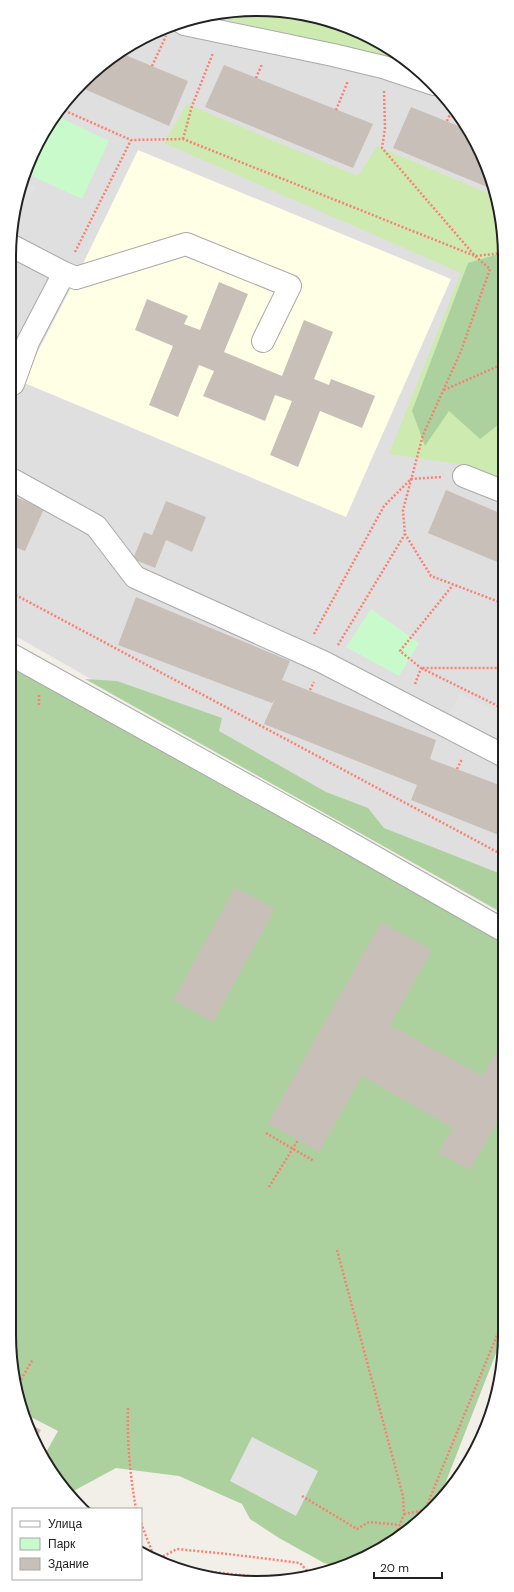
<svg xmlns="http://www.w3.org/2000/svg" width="514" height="1592" viewBox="0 0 514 1592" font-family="'DM Sans',sans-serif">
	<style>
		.residential { fill: #e0dfdf }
		.education { fill: #ffffe5 }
		.grass { fill: #cdebb0 }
		.forest { fill: #add19e }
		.park { fill: #c8facc }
		.parking { fill: #e2e2e2 }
		.building { fill: #c7bfb8 }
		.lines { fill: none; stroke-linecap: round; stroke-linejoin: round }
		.minor-casing { stroke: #a9a9a9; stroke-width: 24 }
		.path { stroke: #fa8072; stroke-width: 2.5; stroke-dasharray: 2 2; stroke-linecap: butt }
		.minor { stroke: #fff; stroke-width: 22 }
		.rim { fill: none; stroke: #222; stroke-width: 2 }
	</style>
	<rect width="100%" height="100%" fill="#f2efe9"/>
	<!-- residential -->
	<path class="residential" d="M209 14H306L381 42 433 82 479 147 503 224 501 913 12 634 14 208 51 119 119 51Z"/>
	<!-- education -->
	<path class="education" d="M138 150 451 279 346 517 22 382 76 278Z"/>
	<!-- grass -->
	<path class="grass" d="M209 14H306L381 42 422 74 321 41 205 15Z
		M187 104 358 176 377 146 494 196 503 224 502 482 458 464 389 454 461 273 164 143Z"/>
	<!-- forest -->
	<path class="forest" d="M499 254 503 255 502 422 480 439 449 411 425 446 412 411 468 263Z
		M12 668 199 769 501 937 500 1343 440 1497 408 1532 338 1566 324 1563 279 1538 250 1519 242 1504 179 1476 116 1468 68 1494 44 1456 58 1431 25 1414 9 1335Z
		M85 679 117 681 222 718 219 731 326 792 368 808 384 828 501 874V912Z"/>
	<!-- park -->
	<path class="park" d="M55 115 109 141 82 199 28 174 51 119Z
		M371 609 419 643 399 676 346 647Z"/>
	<!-- parking -->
	<path class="parking" d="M25 182 36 186 14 221V208Z
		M460 694 502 713V744L443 724Z
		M252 1437 318 1471 296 1516 230 1481Z"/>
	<!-- building -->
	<path class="building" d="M118 52 188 81 169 126 82 88Z
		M224 65 373 124 353 168 205 107Z
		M411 107 466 129 479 147 492 189 393 148Z
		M219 282 248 294 224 352 282 376 304 320 333 332 314 379 329 385 331 379 375 396 362 428 320 411 298 467 270 455 292 401 275 395 265 421 203 396 214 371 199 365 178 417 149 405 173 346 135 330 147 299 188 316 184 324 200 330Z
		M446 490 502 514V564L428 533Z
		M13 496 44 509 25 551 12 546Z
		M166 501 206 517 192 552 166 540 155 568 133 559 144 532 152 535Z
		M136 597 290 661 282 680 436 740 430 759 502 786 501 836 411 800 417 785 264 724 275 699 272 703 118 645Z
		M12 691 19 695 12 709Z
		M235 887 275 909 213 1022 173 1000Z
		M381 922 432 950 390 1025 482 1076 497 1050 501 1053V1115L470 1170 438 1153 453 1128 362 1076 319 1152 268 1123Z
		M26 1422 41 1430 35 1441 28 1430Z"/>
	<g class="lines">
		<defs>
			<path id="minor" d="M184 24 333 55 383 67 434 84
				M14 247 64 273
				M13 384 28 342 64 273 76 278 186 244 290 286 263 341
				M464 476 502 491
				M13 480 96 526 135 577 323 662 502 755
				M12 655 336 835 501 929"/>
		</defs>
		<!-- minor casing -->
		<use href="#minor" class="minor-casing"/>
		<!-- path -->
		<path class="path" d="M152 66 166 36
			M256 78 262 64
			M384 91 385 128 382 148 475 256 490 269 461 351 423 435 403 510 405 534 431 576 502 603
			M61 109 131 140 183 139 475 256 503 253
			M336 110 348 81
			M447 121 452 110
			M183 139 192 106 213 53
			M75 252 131 140
			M444 390 503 364
			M12 593 501 854
			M314 634 384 506 411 479 442 477
			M338 645 405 534
			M415 684 421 668 400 651 453 585
			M310 690 314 682
			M39 705V695
			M502 708 421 668H502
			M457 769 462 759
			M266 1133 314 1161
			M269 1187 298 1140
			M337 1250 403 1496 404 1514 394 1539
			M19 1383 33 1359
			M128 1408C127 1442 130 1475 136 1509
			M302 1496 357 1529 369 1522 400 1525
			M404 1514 425 1510 500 1328
			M141 1523 153 1554
			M142 1553 153 1554 161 1562
			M156 1560 177 1549 228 1554 300 1563 311 1575
			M187 1569 266 1578
			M311 1575 327 1567 333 1569
			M223 1580 224 1573"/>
		<!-- minor -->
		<use href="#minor" class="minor"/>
	</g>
	<!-- crop -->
	<path d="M0 0H514V1592H0ZM257 16H257A241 241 0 0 1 498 257V1335A241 241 0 0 1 257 1576H257A241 241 0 0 1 16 1335V257A241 241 0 0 1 257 16Z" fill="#fff" fill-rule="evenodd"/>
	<path class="rim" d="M257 16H257A241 241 0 0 1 498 257V1335A241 241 0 0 1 257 1576H257A241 241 0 0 1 16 1335V257A241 241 0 0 1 257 16Z"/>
	<!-- legend -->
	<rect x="12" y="1508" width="130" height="72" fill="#ffffff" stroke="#a7a7a7"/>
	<rect x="20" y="1521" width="20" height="6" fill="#ffffff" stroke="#a7a7a7"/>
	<text x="48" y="1528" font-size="12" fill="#222222">Улица</text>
	<rect x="20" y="1538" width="20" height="12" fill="#c8facc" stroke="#a7a7a7"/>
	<text x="48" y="1548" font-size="12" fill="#222222">Парк</text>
	<rect x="20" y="1558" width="20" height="12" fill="#c7bfb8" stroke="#a7a7a7"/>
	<text x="48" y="1568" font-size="12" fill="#222222">Здание</text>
	<!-- scale -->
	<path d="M374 1572v6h68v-6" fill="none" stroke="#222222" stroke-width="2"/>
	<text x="380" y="1572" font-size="12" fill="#222222" stroke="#ffffff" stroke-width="3" paint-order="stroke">20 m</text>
</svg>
